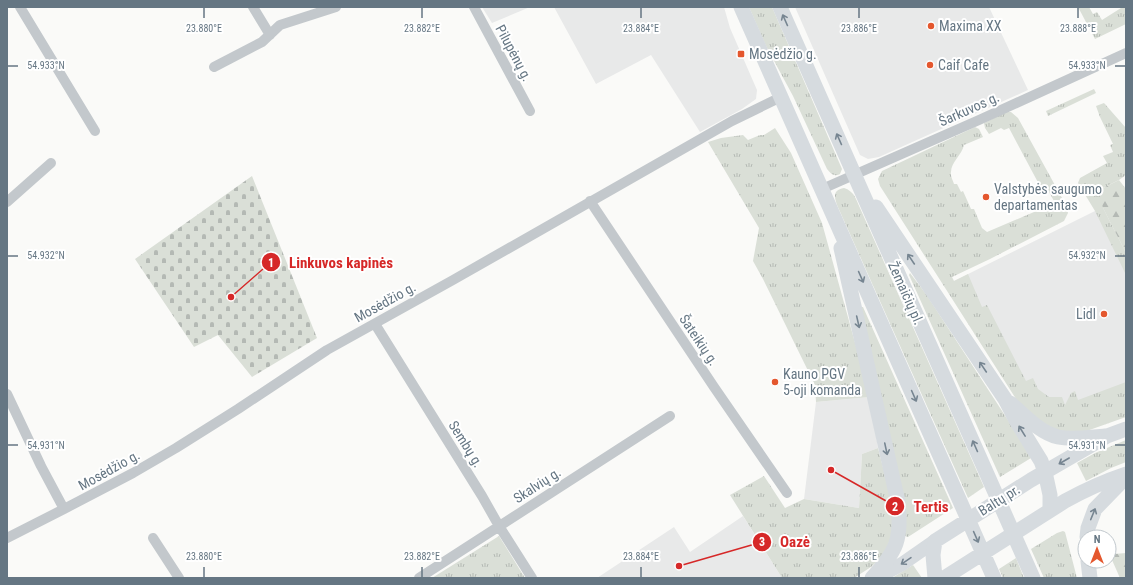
<svg xmlns="http://www.w3.org/2000/svg" width="1133" height="585" viewBox="0 0 1133 585" font-family="'Roboto Condensed',sans-serif">
	<style>
		.built { fill: #e8e9e9 }
		.grass { fill: url(#grass-tufts) }
		.forest { fill: url(#forest-firs) }
		.cemetery { fill: url(#cemetery-stones) }
		.lines { fill: none; stroke-linecap: round; stroke-linejoin: round }
		.minor { stroke: #c3c8cc; stroke-width: 10 }
		.secondary { stroke: #d6dbdf; stroke-width: 14 }
		.primary { stroke: #d6dbdf; stroke-width: 15 }
		.oneway { stroke: #768591 }
		.ticks { fill: none; stroke: #657683; stroke-width: 1.5 }
		.poi-dot { fill: #e4572e; stroke: #fff; stroke-width: 1.5 }
		.labels { text-anchor: middle; dominant-baseline: central; stroke-width: 4; stroke-linejoin: round; paint-order: stroke }
		.poi-label { font-size: 14px; fill: #657683; stroke: #fff; text-anchor: start }
		.street-label { font-size: 14px; fill: #657683; stroke: #fff }
		.ticks-label { font-size: 10px; text-anchor: middle; fill: #657683; stroke: #fff; stroke-width: 4; stroke-linejoin: round; paint-order: stroke }
		.leader { fill: none; stroke: #d62828; stroke-width: 1.5 }
		.callout-dot { fill: #d62828; stroke: #fff; stroke-width: 1.5 }
		.mark-label { font-size: 12px; text-anchor: middle; font-weight: bold; fill: #fff }
		.callout-label { font-size: 15px; text-anchor: middle; font-weight: bold; fill: #d62828; stroke: #fff; stroke-width: 4; stroke-linejoin: round; paint-order: stroke }
	</style>
	<defs>
		<pattern id="grass-tufts" width="24" height="20" patternUnits="userSpaceOnUse"><rect width="24" height="20" fill="#dadfd7"/><path d="M3 7l-1-3M5 7V3M7 7l1-3M15 17l-1-3M17 17v-4M19 17l1-3" fill="none" stroke="#b4b9b4"/></pattern>
		<pattern id="forest-firs" width="22" height="20" patternUnits="userSpaceOnUse"><rect width="22" height="20" fill="#dadfd7"/><path d="M5 1l3.5 6h-7zM16 11l3.5 6h-7z" fill="#b4b9b4"/></pattern>
		<pattern id="cemetery-stones" width="16" height="16" patternUnits="userSpaceOnUse"><rect width="16" height="16" fill="#dadfd7"/><path d="M2 7V4a2 2 0 0 1 4 0v3zM10 15v-3a2 2 0 0 1 4 0v3z" fill="#b4b9b4"/></pattern>
	</defs>
	<rect width="100%" height="100%" fill="#fafaf8"/>
	<!-- built -->
	<path class="built" d="M482 7H530L492 23Z
		M554 7H724L730 28 757 90 756 99 742 109 700 132 651 55 596 84Z
		M795 7H989L1028 90 879 157 868 159 860 155Z
		M1103 208 1126 253V390L1048 415 954 281 1095 211Z
		M870 397 878 448 862 454 859 508 804 499 816 402Z
		M743 516 782 578H597L674 527 690 552Z"/>
	<!-- grass -->
	<path class="grass" d="M749 7H772L842 169 840 174C834 177 831 174 827 169L793 96 766 46Z
		M1078 7H1089L1093 14 1097 12 1102 20 1121 8 1120 7H1126V24L1095 39Z
		M1094 89 1096 93 1048 116 1046 111Z
		M1104 103 1126 128V170L1125 171 1126 175 1119 180 1103 188V208L1126 253V275L1095 211 1078 183 1080 178 1107 163 1103 156 1113 152 1110 145 1113 144 1100 117 1096 106Z
		M1006 112H1011L1018 118 1067 207 1068 213 1064 221 990 259 952 277 954 281 968 274 982 307 987 305 1026 381 1033 378 1038 389 1049 397H1062L1065 405 1071 393 1075 391 1078 400 1126 382V417L1081 433 1047 429 1018 402 880 186 878 179 882 171 975 127 979 129 983 137 964 145C962 155 951 162 951 172 950 176 953 180 954 184H957L961 192 963 191 971 209H974L982 228 987 232 1055 203 1048 190H1042L1041 188 1009 128 1004 130 1001 128 989 134 985 128 984 123Z
		M775 128 791 153 822 223 870 397 816 402 815 385 763 279 753 261 759 228 708 142 721 138 743 135 748 140 760 135H764Z
		M844 188C854 191 856 199 860 208L984 487 968 498 837 205C834 196 833 190 844 188Z
		M910 273 926 294 1019 437 1031 458 1000 477 909 275Z
		M860 307H863L953 508 908 537 905 536Z
		M1126 440V462L1111 468 1086 481 1077 463 1095 453Z
		M878 448 894 510 893 533 883 556 871 567 854 578H782L730 495 764 476 785 508 804 499 859 508 862 454Z
		M1063 531 1065 532 1077 578H1044L1031 549 1057 533Z
		M499 536 525 578H432Z
		M1016 558 1024 578H1003L999 569Z
		M913 565 922 578H892Z"/>
	<!-- forest -->
	<path class="forest" d="M1119 180 1126 189V253L1103 208 1101 201 1103 188Z
		M1126 553V578H1120L1112 560 1114 554Z"/>
	<!-- cemetery -->
	<path class="cemetery" d="M252 176 317 338 252 377 218 335 194 347 135 259Z"/>
	<g class="lines">
		<!-- minor -->
		<path class="minor" d="M20 7 95 131
			M253 7 270 35
			M474 7 530 111
			M214 67 262 42 280 25 336 7
			M822 189 979 120 1126 53
			M590 201 714 387 787 493
			M7 202 51 163
			M375 324 482 496 499 526 532 578
			M7 394 41 466 64 509
			M7 538 64 509 133 473 176 448 238 409 327 350 453 280 732 121 781 97
			M153 538 179 578
			M419 578 670 416"/>
		<!-- secondary -->
		<path class="secondary" d="M876 578 902 564 935 541"/>
		<!-- primary -->
		<path class="primary" d="M741 7 994 578
			M780 7 1033 578
			M876 207 1005 399 1017 422 1041 461 1045 472 1050 495V510
			M841 248 898 502C902 539 897 551 872 578
			M1010 403C1024 415 1040 433 1058 437 1073 440 1090 437 1105 436
			M1087 537 1088 528 1095 509 1126 477
			M1088 561 1090 578
			M935 578 933 555 935 541 1031 480 1107 436 1126 429
			M944 578 1065 501C1085 490 1105 481 1126 474"/>
	</g>
	<!-- one-way arrows -->
	<defs><path id="oneway-shaft" d="M-6 0H5M1.5-3L5.5 0L1.5 3" fill="none" stroke-width="1.6" stroke-linecap="round" stroke-linejoin="round"/></defs>
	<g class="oneway">
		<use href="#oneway-shaft" transform="translate(785 20) rotate(-114)"/>
		<use href="#oneway-shaft" transform="translate(839 139) rotate(-114)"/>
		<use href="#oneway-shaft" transform="translate(911 259) rotate(-124)"/>
		<use href="#oneway-shaft" transform="translate(861 277) rotate(66)"/>
		<use href="#oneway-shaft" transform="translate(858 322) rotate(77)"/>
		<use href="#oneway-shaft" transform="translate(983 367) rotate(-124)"/>
		<use href="#oneway-shaft" transform="translate(914 396) rotate(66)"/>
		<use href="#oneway-shaft" transform="translate(1022 431) rotate(-122)"/>
		<use href="#oneway-shaft" transform="translate(975 446) rotate(-114)"/>
		<use href="#oneway-shaft" transform="translate(886 449) rotate(78)"/>
		<use href="#oneway-shaft" transform="translate(1064 461) rotate(150)"/>
		<use href="#oneway-shaft" transform="translate(1093 514) rotate(-68)"/>
		<use href="#oneway-shaft" transform="translate(976 537) rotate(66)"/>
		<use href="#oneway-shaft" transform="translate(906 561) rotate(146)"/>
	</g>
	<!-- ticks -->
	<path class="ticks" d="M204 8V18M422 8V18M641 8V18M859 8V18M1078 8V18M8 66H18M1115 66H1125M8 256H18M1115 256H1125M8 445H18M1115 445H1125M204 567V577M422 567V577M641 567V577M859 567V577"/>
	<!-- markers -->
	<g class="poi-dot">
		<circle cx="931" cy="26" r="4"/>
		<rect x="737" y="50" width="8" height="8" rx="2"/>
		<circle cx="930" cy="65" r="4"/>
		<circle cx="986" cy="197" r="4"/>
		<circle cx="1104" cy="314" r="4"/>
		<circle cx="775" cy="382" r="4"/>
	</g>
	<g class="labels">
		<!-- poi labels -->
		<g class="poi-label">
			<text x="939" y="26">Maxima XX</text>
			<text x="749" y="54">Mosėdžio g.</text>
			<text x="938" y="65">Caif Cafe</text>
			<text x="994" y="189">Valstybės saugumo<tspan x="994" dy="16">departamentas</tspan></text>
			<text x="1096" y="314" text-anchor="end">Lidl</text>
			<text x="783" y="374">Kauno PGV<tspan x="783" dy="16">5-oji komanda</tspan></text>
		</g>
		<!-- street labels -->
		<g class="street-label">
			<text transform="translate(514 53) rotate(62)">Pilupėnų g.</text>
			<text transform="translate(969 109) rotate(-24)">Šarkuvos g.</text>
			<text transform="translate(906 293) rotate(66)">Žemaičių pl.</text>
			<text transform="translate(385 302) rotate(-29)">Mosėdžio g.</text>
			<text transform="translate(699 340) rotate(56)">Šateikių g.</text>
			<text transform="translate(466 444) rotate(58)">Sembų g.</text>
			<text transform="translate(109 470) rotate(-29)">Mosėdžio g.</text>
			<text transform="translate(537 485) rotate(-33)">Skalvių g.</text>
			<text transform="translate(999 500) rotate(-32)">Baltų pr.</text>
		</g>
	</g>
	<g class="ticks-label">
		<text x="204" y="32">23.880°E</text>
		<text x="422" y="32">23.882°E</text>
		<text x="641" y="32">23.884°E</text>
		<text x="859" y="32">23.886°E</text>
		<text x="1078" y="32">23.888°E</text>
		<text x="46" y="69">54.933°N</text>
		<text x="1087" y="69">54.933°N</text>
		<text x="46" y="259">54.932°N</text>
		<text x="1087" y="259">54.932°N</text>
		<text x="46" y="449">54.931°N</text>
		<text x="1087" y="449">54.931°N</text>
		<text x="204" y="560">23.880°E</text>
		<text x="422" y="560">23.882°E</text>
		<text x="641" y="560">23.884°E</text>
		<text x="859" y="560">23.886°E</text>
	</g>
	<!-- callouts -->
	<path class="leader" d="M231 297L271 262M831 470L895 506M679 566L762 542"/>
	<g class="callout-dot">
		<circle cx="231" cy="297" r="4"/>
		<circle cx="831" cy="470" r="4"/>
		<circle cx="679" cy="566" r="4"/>
		<circle cx="271" cy="262" r="10"/>
		<circle cx="895" cy="506" r="10"/>
		<circle cx="762" cy="542" r="10"/>
	</g>
	<g class="mark-label">
		<text x="271" y="267">1</text>
		<text x="895" y="511">2</text>
		<text x="762" y="546">3</text>
	</g>
	<g class="callout-label">
		<text x="341" y="268">Linkuvos kapinės</text>
		<text x="931" y="512">Tertis</text>
		<text x="795" y="547">Oazė</text>
	</g>
	<!-- border -->
	<rect width="1133" height="585" fill="none" stroke="#657683" stroke-width="16"/>
	<!-- north arrow -->
	<g transform="translate(1097 549)"><circle r="19" fill="#ffffff" stroke="#c1c8cd"/>
	<path d="M0-3L7 15L0 10L-7 15Z" fill="#e4572e"/>
	<text y="-6" font-size="11" font-weight="bold" text-anchor="middle" fill="#657683">N</text>
	</g>
</svg>
